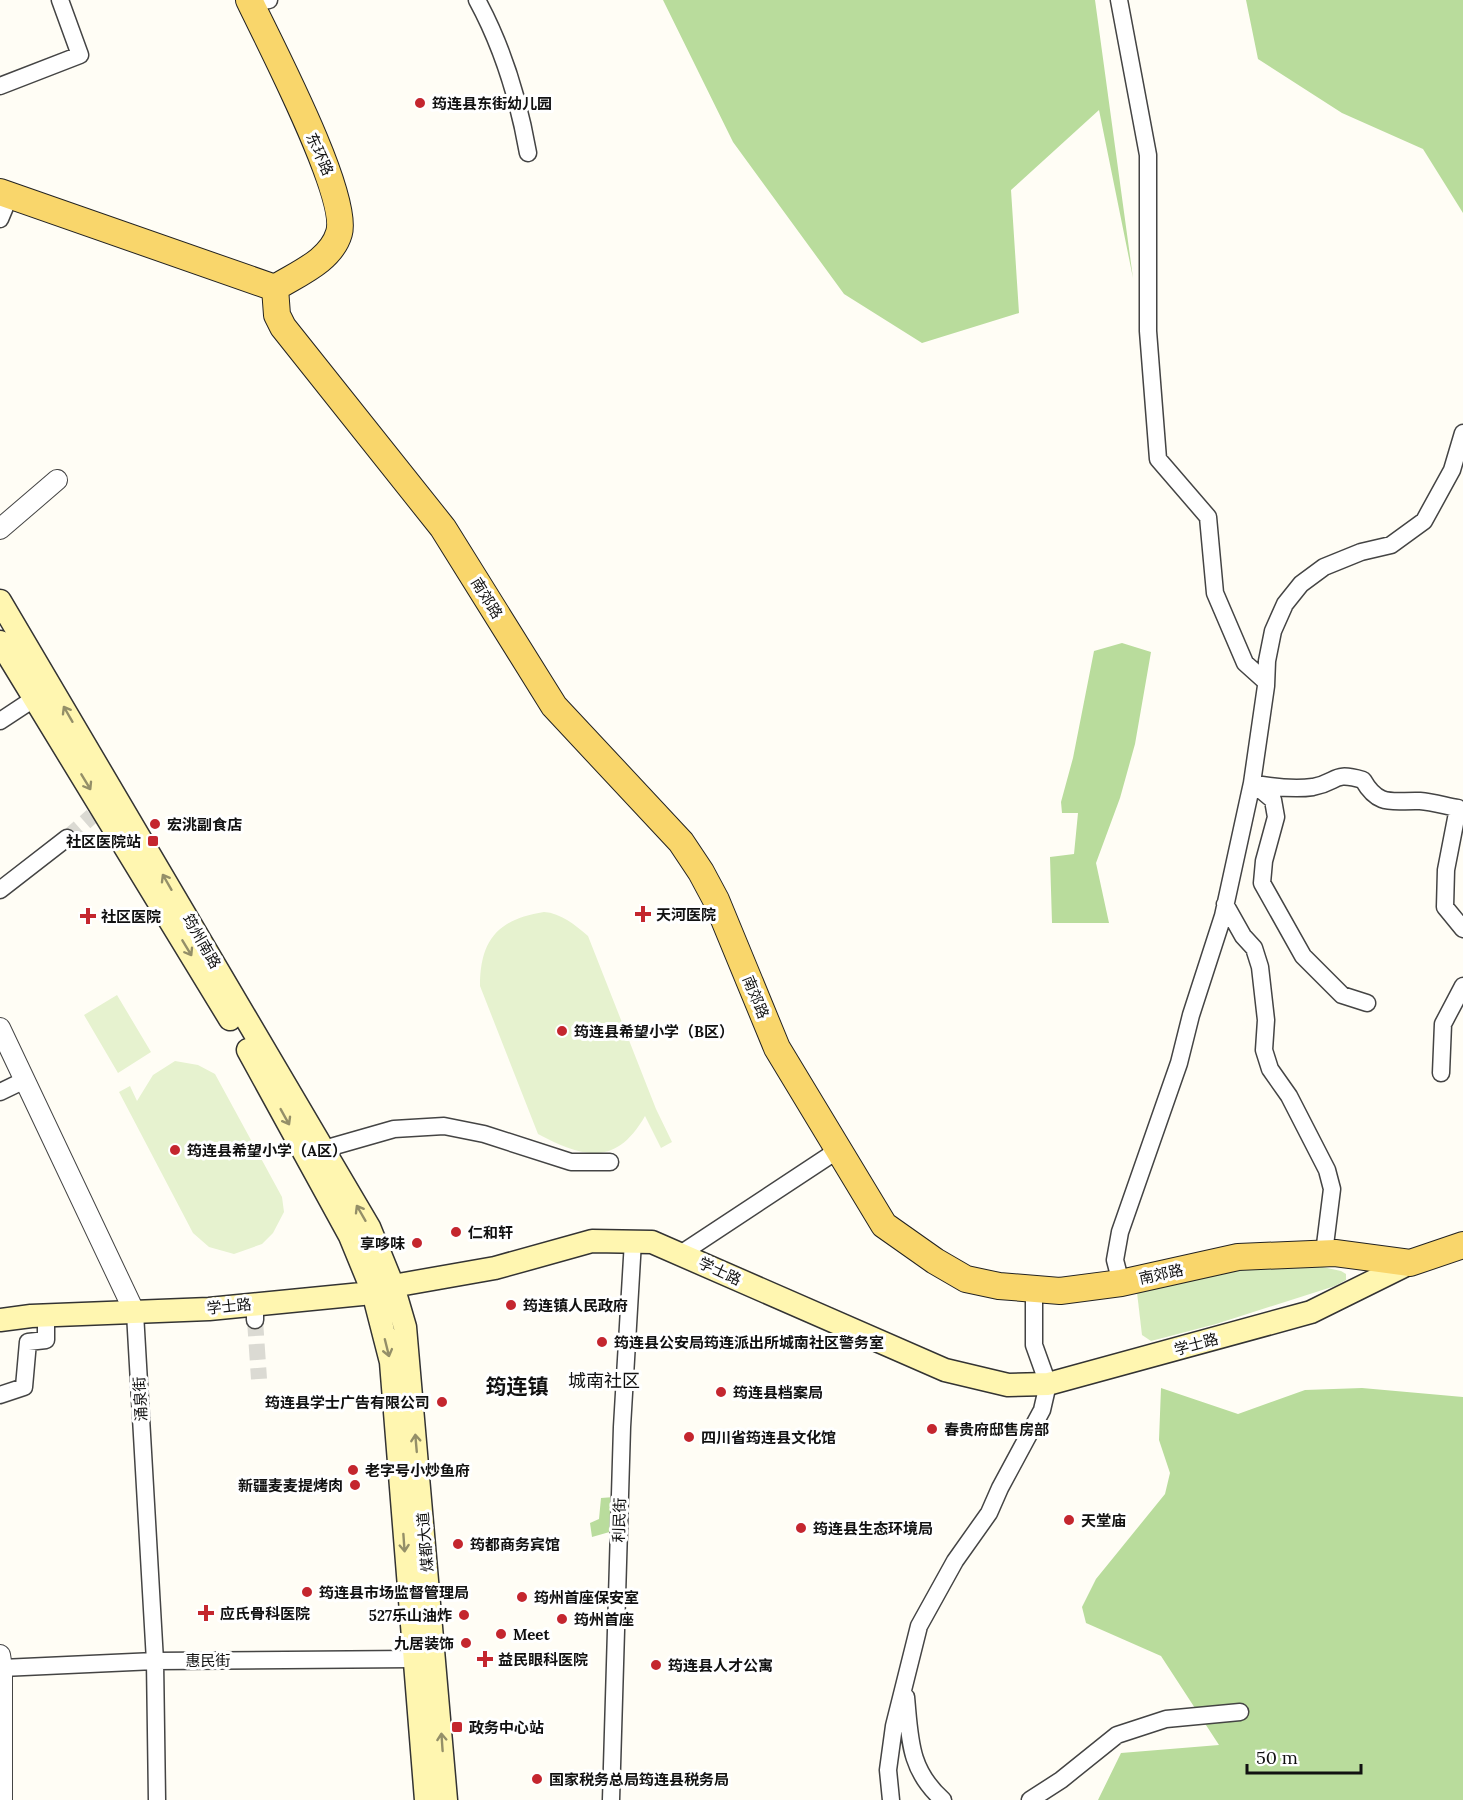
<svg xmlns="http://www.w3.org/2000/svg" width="1463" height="1800" viewBox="0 0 1463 1800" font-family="Lora,'Noto Sans SC',serif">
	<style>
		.green { fill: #d5ebbd }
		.forest { fill: #b9dc9c }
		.pitch { fill: #e6f2cf }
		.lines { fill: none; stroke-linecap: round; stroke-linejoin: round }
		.minor-tunnel { stroke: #dbdad3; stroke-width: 16; stroke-dasharray: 16 8; stroke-linecap: butt }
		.minor-casing { stroke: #444; stroke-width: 19 }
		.tertiary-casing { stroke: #444; stroke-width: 22 }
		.secondary-casing { stroke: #333; stroke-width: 25 }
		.primary-casing { stroke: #222; stroke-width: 28 }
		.minor { stroke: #fff; stroke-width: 16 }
		.tertiary { stroke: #fff; stroke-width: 20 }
		.secondary { stroke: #fff6b0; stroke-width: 22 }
		.primary { stroke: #f9d66b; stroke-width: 26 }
		.oneway { stroke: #948f68 }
		.poi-dot { fill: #c4262e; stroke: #fff; stroke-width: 2 }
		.labels { text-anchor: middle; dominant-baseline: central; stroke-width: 6; stroke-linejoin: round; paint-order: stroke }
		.poi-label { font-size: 15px; font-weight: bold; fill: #111; stroke: #fff; text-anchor: start }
		.street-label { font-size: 15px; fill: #111; stroke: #fff }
		.quarter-label { font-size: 18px; fill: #111; stroke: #fff }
		.district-label { font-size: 21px; font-weight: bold; fill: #111; stroke: #fff }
	</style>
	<rect width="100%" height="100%" fill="#fffdf5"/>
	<!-- green -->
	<path class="green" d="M1295 1261 1341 1271 1346 1274V1280L1335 1286 1216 1324 1151 1341 1142 1335 1136 1284Z"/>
	<!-- forest -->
	<path class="forest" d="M663 0H1095L1133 278 1099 110 1011 190 1019 313 922 343 844 294 733 142Z
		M1246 0H1463V213L1423 149 1342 113 1258 59Z
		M1122 643 1151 652 1135 744 1120 798 1096 863 1109 923H1052L1050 857 1074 854 1078 813H1062L1061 802 1073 758 1094 651Z
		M1161 1388 1238 1414 1305 1390 1362 1388 1463 1397V1800H1098L1121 1753 1219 1745 1161 1656 1086 1623 1082 1607 1096 1579 1165 1494 1170 1473 1159 1440Z
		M614 1497 613 1531 592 1537 590 1523 599 1519 601 1498Z"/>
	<!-- pitch -->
	<path class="pitch" d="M544 912C561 913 575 925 588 936L656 1109 672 1142 661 1148 645 1116C616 1167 583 1158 538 1134L480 986C480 939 499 919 544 912Z
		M117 995 151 1052 118 1073 84 1015Z
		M175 1061 198 1065 215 1074 282 1197 284 1212 273 1233 262 1244 234 1254 209 1247 193 1233 119 1092 130 1086 137 1101 153 1075Z"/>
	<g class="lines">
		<!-- minor-tunnel -->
		<path class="minor-tunnel" d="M67 838 92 816
			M255 1320 259 1379"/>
		<defs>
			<path id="minor" d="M477 0C502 46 519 102 528 153
				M1119 0 1148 155V331L1158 459 1208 517 1215 593 1245 663 1265 681
				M251 3 269 0
				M0 86 80 55 60 0
				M0 219 10 195
				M0 721 35 698
				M1252 783C1272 787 1292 790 1313 787 1339 782 1332 771 1363 780 1379 808 1393 800 1420 801 1433 802 1446 806 1458 808L1446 870 1445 907 1463 929
				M1255 785 1273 800 1276 817 1264 861 1262 883 1303 956 1342 995 1367 1003
				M0 890 67 838
				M1225 904 1243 936 1254 948 1260 967 1266 1020 1264 1050 1270 1069 1289 1096 1327 1170 1332 1189 1324 1253
				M1441 1073 1443 1024 1463 986
				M0 1092 25 1080
				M324 1149 394 1129 444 1126 484 1134 571 1162H610
				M682 1253 838 1150
				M1121 1283 1115 1260 1120 1232 1179 1063 1191 1015 1223 916 1252 783 1266 686 1267 661 1273 631 1285 604 1301 584 1324 567 1361 552 1391 545 1424 521 1452 470 1463 433
				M255 1304V1320
				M135 1313 155 1661 157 1800
				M0 1395 24 1387 28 1342 46 1340V1315
				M2 1668 155 1661 413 1659
				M906 1697C910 1739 909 1770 943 1800
				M611 1800 622 1427 633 1241
				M891 1800 888 1770 894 1726 919 1626 955 1561 989 1513 1000 1488 1042 1410 1048 1384 1034 1345V1290
				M1030 1800 1061 1780 1117 1735 1166 1719 1240 1712"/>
			<path id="tertiary" d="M0 529 57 480
				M0 1028 135 1313
				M0 1655 2 1668V1800"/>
			<path id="secondary" d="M0 601 369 1227 393 1286 405 1327 446 1800
				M0 642 230 1019
				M248 1050 350 1236 373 1292 391 1362 426 1800
				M0 1320 31 1316 209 1309 362 1294 393 1286 495 1268 592 1241 652 1242 945 1370 1008 1385 1048 1384 1311 1312 1410 1263"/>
			<path id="primary" d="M249 0C269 42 350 196 339 233 331 261 297 274 275 288
				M0 192 275 288
				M275 288 277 315 283 327 443 528 554 706 681 842 701 872 716 900 777 1048 884 1225 935 1261 966 1279 999 1286 1060 1291 1121 1283 1238 1257 1335 1253 1410 1263 1463 1245"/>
		</defs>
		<!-- minor casing -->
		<use href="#minor" class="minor-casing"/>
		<!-- tertiary casing -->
		<use href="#tertiary" class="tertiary-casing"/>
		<!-- secondary casing -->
		<use href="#secondary" class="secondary-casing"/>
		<!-- primary casing -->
		<use href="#primary" class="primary-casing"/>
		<!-- minor -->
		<use href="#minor" class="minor"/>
		<!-- tertiary -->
		<use href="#tertiary" class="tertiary"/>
		<!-- secondary -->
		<use href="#secondary" class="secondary"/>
		<!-- primary -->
		<use href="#primary" class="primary"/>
	</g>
	<!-- one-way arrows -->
	<defs><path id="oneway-shaft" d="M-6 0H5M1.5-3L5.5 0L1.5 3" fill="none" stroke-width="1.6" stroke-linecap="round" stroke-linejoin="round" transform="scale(1.5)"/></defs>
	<g class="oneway">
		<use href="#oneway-shaft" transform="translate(68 714) rotate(-120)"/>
		<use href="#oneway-shaft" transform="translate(86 782) rotate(59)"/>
		<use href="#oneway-shaft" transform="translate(167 882) rotate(-120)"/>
		<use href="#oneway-shaft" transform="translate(187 948) rotate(59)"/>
		<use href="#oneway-shaft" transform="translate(285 1117) rotate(61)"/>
		<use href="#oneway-shaft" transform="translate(361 1213) rotate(-120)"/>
		<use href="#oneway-shaft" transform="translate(387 1348) rotate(76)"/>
		<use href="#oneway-shaft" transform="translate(416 1443) rotate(-95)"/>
		<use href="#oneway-shaft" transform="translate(404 1543) rotate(86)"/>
		<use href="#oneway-shaft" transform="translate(442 1742) rotate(-94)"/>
	</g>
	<!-- markers -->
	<g class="poi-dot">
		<circle cx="420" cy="103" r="6"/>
		<circle cx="155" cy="824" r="6"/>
		<rect x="147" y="835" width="12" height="12" rx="3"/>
		<path d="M640 905h6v6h6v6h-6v6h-6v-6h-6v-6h6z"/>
		<path d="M85 907h6v6h6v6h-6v6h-6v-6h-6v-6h6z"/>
		<circle cx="562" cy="1031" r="6"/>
		<circle cx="175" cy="1150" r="6"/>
		<circle cx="456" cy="1232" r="6"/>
		<circle cx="417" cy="1243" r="6"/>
		<circle cx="511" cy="1305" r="6"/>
		<circle cx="602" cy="1342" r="6"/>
		<circle cx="721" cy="1392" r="6"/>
		<circle cx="442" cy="1402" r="6"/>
		<circle cx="932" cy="1429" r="6"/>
		<circle cx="689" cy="1437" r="6"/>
		<circle cx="353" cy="1470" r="6"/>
		<circle cx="355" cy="1485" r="6"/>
		<circle cx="1069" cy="1520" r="6"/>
		<circle cx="801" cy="1528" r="6"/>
		<circle cx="458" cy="1544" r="6"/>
		<circle cx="307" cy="1592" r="6"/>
		<circle cx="522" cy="1597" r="6"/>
		<path d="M203 1604h6v6h6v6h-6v6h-6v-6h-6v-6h6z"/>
		<circle cx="464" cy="1615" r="6"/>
		<circle cx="562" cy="1619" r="6"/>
		<circle cx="501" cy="1634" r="6"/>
		<circle cx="466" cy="1643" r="6"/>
		<path d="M482 1650h6v6h6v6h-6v6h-6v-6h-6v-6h6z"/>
		<circle cx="656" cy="1665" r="6"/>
		<rect x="451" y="1721" width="12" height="12" rx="3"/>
		<circle cx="537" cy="1779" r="6"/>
	</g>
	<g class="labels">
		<!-- poi labels -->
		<g class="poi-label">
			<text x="432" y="103">筠连县东街幼儿园</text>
			<text x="167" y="824">宏洮副食店</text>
			<text x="141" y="841" text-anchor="end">社区医院站</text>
			<text x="656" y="914">天河医院</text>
			<text x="101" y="916">社区医院</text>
			<text x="574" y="1031">筠连县希望小学（B区）</text>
			<text x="187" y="1150">筠连县希望小学（A区）</text>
			<text x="468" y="1232">仁和轩</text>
			<text x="405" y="1243" text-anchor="end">享哆味</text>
			<text x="523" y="1305">筠连镇人民政府</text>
			<text x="614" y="1342">筠连县公安局筠连派出所城南社区警务室</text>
			<text x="733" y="1392">筠连县档案局</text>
			<text x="430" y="1402" text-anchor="end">筠连县学士广告有限公司</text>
			<text x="944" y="1429">春贵府邸售房部</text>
			<text x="701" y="1437">四川省筠连县文化馆</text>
			<text x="365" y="1470">老字号小炒鱼府</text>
			<text x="343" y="1485" text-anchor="end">新疆麦麦提烤肉</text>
			<text x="1081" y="1520">天堂庙</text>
			<text x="813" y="1528">筠连县生态环境局</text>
			<text x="470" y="1544">筠都商务宾馆</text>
			<text x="319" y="1592">筠连县市场监督管理局</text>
			<text x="534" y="1597">筠州首座保安室</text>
			<text x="220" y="1613">应氏骨科医院</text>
			<text x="452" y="1615" text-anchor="end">527乐山油炸</text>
			<text x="574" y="1619">筠州首座</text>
			<text x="513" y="1634">Meet</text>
			<text x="454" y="1643" text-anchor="end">九居装饰</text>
			<text x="498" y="1659">益民眼科医院</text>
			<text x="668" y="1665">筠连县人才公寓</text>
			<text x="469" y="1727">政务中心站</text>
			<text x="549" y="1779">国家税务总局筠连县税务局</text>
		</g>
		<!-- street labels -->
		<g class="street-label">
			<text transform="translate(320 154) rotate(66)">东环路</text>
			<text transform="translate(487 598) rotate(58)">南郊路</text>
			<text transform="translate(202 941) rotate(60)">筠州南路</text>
			<text transform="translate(756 997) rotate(68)">南郊路</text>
			<text transform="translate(720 1271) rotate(25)">学士路</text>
			<text transform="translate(1161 1274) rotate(-12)">南郊路</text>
			<text transform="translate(229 1306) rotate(-6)">学士路</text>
			<text transform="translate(1196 1344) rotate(-15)">学士路</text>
			<text transform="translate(140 1399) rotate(-93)">涌泉街</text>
			<text transform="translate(619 1520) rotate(-88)">利民街</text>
			<text transform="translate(425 1542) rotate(-95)">煤都大道</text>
			<text x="208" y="1660">惠民街</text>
		</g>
		<!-- quarter labels -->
		<g class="quarter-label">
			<text x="604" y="1380">城南社区</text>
		</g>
		<!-- district labels -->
		<g class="district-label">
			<text x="517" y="1386">筠连镇</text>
		</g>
	</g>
	<!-- scale -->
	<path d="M1247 1764v9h114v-9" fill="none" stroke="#111111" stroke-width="3"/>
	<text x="1256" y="1764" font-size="18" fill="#111111" stroke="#ffffff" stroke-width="4.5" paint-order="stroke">50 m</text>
</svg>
